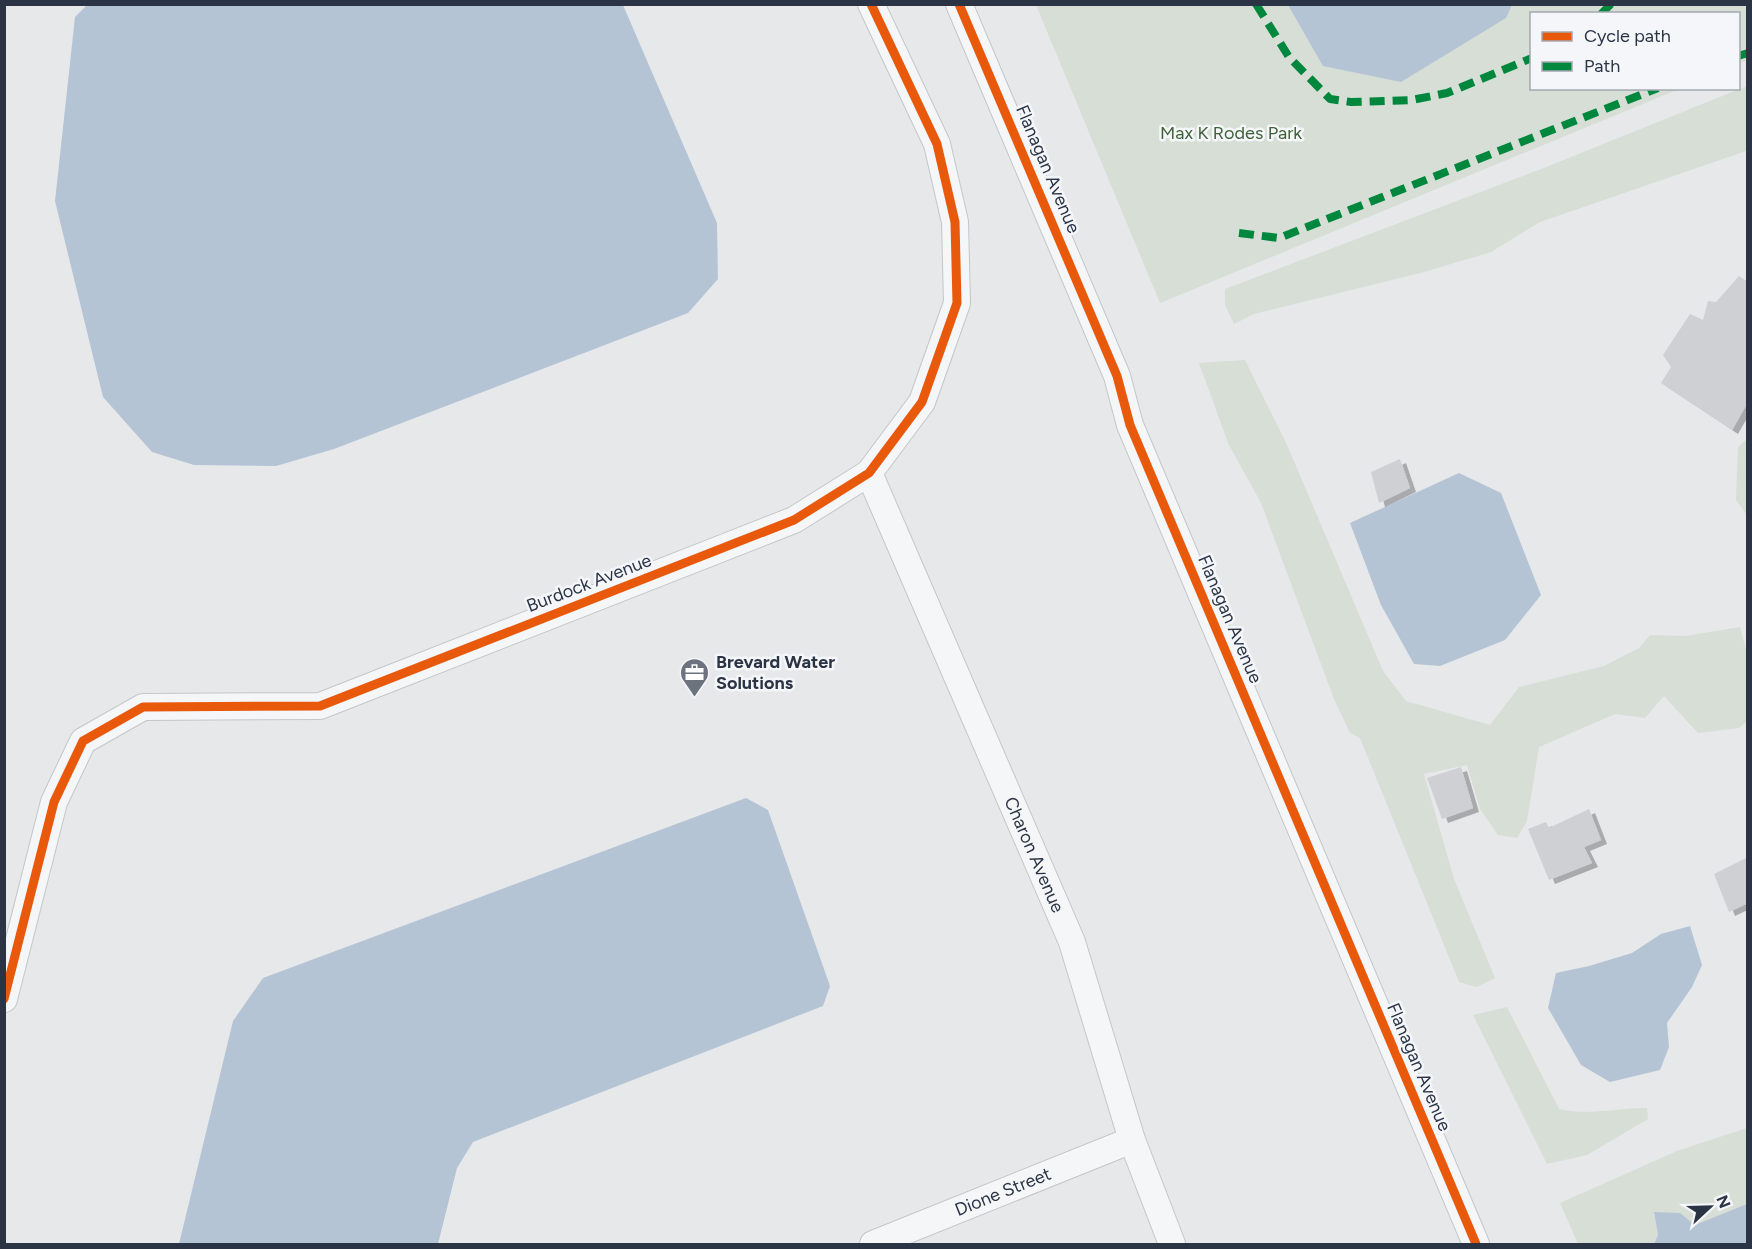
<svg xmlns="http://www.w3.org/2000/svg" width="1752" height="1249" viewBox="0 0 1752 1249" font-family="Figtree,sans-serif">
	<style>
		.green { fill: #d6ded6 }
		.water { fill: #b4c4d5 }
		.building { fill: #ced0d3; filter: url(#shadow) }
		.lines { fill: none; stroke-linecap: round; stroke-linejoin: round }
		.street-casing { stroke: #c4c6c8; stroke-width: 28 }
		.street { stroke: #f5f6f7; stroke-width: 26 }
		.quiet { stroke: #00873e; stroke-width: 8; stroke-dasharray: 15 8; stroke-linecap: butt }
		.cycleway-casing { stroke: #f4f6f9; stroke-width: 13 }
		.cycleway { stroke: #e8590c; stroke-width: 9 }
		.labels { text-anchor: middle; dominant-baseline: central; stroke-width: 5; stroke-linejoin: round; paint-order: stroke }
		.park-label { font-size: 18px; fill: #3f6138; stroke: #f4f6f9 }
		.street-label { font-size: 18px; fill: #2b3445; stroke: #f4f6f9 }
		.poi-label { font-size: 18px; font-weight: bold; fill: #2b3445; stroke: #f4f6f9; text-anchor: start }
	</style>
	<defs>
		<filter id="shadow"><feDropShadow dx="6" dy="4" stdDeviation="0" flood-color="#0004"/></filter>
	</defs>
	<rect width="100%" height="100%" fill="#e6e8ea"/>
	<!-- green -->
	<path class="green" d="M1036 5H1747V60L1739 64 1738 14H1532V88L1679 89 1160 303Z
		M1747 86 1746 151 1540 222 1491 252 1424 272 1254 314 1234 324 1225 305V289L1544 168Z
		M1245 360 1288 447 1383 671 1406 701 1490 725 1519 687 1604 666 1639 648 1650 635 1686 636 1740 627 1747 654V721L1739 728 1698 733 1664 696 1645 718 1615 714 1539 747 1527 821 1517 838 1498 835 1480 809 1467 765 1424 774 1454 879 1495 978 1477 987 1459 982 1360 738 1350 733 1334 699 1261 503 1228 443 1199 363Z
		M1747 439V515L1736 500 1738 447Z
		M1507 1007 1559 1109C1587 1116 1617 1108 1647 1108L1648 1119 1587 1155 1547 1164 1473 1015Z
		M1747 1128V1204L1695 1226 1654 1213 1658 1235 1654 1244H1578L1560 1203 1677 1151Z"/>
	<!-- water -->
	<path class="water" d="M87 5H623L717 223 718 279 688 313 334 449 276 466 194 465 152 452 103 397 55 201 75 17Z
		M1288 5H1512L1506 18 1401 82 1323 66Z
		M1459 473 1501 493 1541 595 1505 640 1440 666 1414 664 1381 605 1350 523Z
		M746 798 768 810 830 986 823 1006 473 1142 457 1168 438 1244H179L233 1021 263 978Z
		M1690 926 1702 965 1692 987 1667 1023 1669 1047 1660 1070 1610 1082 1581 1065 1548 1008 1556 973 1589 966 1632 953 1661 934Z
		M1747 1204V1244H1654L1658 1235 1654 1212 1680 1213 1695 1225Z"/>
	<!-- building -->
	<path class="building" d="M1739 276 1748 282V402L1732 430 1661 383 1671 367 1663 355 1690 314 1703 320 1708 301 1716 302Z
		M1400 459 1410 488 1379 503 1371 472Z
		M1461 767 1473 808 1442 819 1427 778Z
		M1589 809 1601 840 1584 847 1592 863 1549 880 1528 829 1546 822 1549 828Z
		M1748 857V903L1729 912 1714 874Z"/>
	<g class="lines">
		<defs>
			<g id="street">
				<path d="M959 4 1117 376 1130 425 1476 1244"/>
				<path id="s1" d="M869 473 1072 942 1132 1140 1172 1244"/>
				<path d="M4 999 54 802 83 741 143 707 320 706 794 520 869 473 922 402 957 303 955 222 937 144 871 4"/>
				<path id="s2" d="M873 1244 1132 1140"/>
			</g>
		</defs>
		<!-- street casing -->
		<use href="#street" class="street-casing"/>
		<!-- street -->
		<use href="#street" class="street"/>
		<!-- quiet -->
		<path class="quiet" d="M1256 4 1289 57 1330 99 1351 102 1412 100 1447 93 1532 58
			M1601 14 1611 4
			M1738 56 1748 53
			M1239 233 1279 238 1658 88"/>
		<defs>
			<path id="cycleway" d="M959 4 1117 376 1130 425 1476 1244
				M4 999 54 802 83 741 143 707 320 706 794 520 869 473 922 402 957 303 955 222 937 144 871 4"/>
		</defs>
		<!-- cycleway casing -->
		<use href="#cycleway" class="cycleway-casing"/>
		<!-- cycleway -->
		<use href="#cycleway" class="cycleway"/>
	</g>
	<!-- icons -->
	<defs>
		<symbol id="office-pin" viewBox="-11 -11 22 30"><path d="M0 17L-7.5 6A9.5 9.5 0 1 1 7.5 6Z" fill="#6c737f" stroke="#f4f6f9"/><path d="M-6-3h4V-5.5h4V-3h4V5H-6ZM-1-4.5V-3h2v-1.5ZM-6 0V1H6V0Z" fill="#fff"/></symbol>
	</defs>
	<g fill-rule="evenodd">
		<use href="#office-pin" x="678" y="656" width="33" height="45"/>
	</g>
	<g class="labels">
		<!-- park labels -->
		<g class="park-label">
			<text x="1231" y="133">Max K Rodes Park</text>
		</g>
		<!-- street labels -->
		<g class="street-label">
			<text transform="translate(1048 169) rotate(67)">Flanagan Avenue</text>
			<text transform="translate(589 583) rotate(-21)">Burdock Avenue</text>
			<text transform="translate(1230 619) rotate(67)">Flanagan Avenue</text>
			<text stroke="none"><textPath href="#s1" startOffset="416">Charon Avenue</textPath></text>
			<text transform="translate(1419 1067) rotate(67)">Flanagan Avenue</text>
			<text stroke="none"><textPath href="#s2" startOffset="140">Dione Street</textPath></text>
		</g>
		<!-- poi labels -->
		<g class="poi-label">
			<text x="716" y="662">Brevard Water<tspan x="716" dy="21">Solutions</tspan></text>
		</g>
	</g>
	<!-- border -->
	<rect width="1752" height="1249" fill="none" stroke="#2b3445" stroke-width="12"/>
	<!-- legend -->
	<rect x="1530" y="12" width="210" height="78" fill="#f4f6f9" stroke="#a4a8b1" stroke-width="1.5"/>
	<rect x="1542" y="32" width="30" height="9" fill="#e8590c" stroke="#a4a8b1" stroke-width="1.5"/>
	<text x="1584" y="42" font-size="18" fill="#2b3445">Cycle path</text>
	<rect x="1542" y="62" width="30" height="9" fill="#00873e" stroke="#a4a8b1" stroke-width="1.5"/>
	<text x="1584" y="72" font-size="18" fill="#2b3445">Path</text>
	<!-- north arrow -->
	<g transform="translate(1710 1207) rotate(68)" stroke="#f4f6f9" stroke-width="4.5" paint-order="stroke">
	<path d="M0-4.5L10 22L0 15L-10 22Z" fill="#2b3445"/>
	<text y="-9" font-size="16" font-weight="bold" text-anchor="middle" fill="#2b3445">N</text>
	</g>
</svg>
